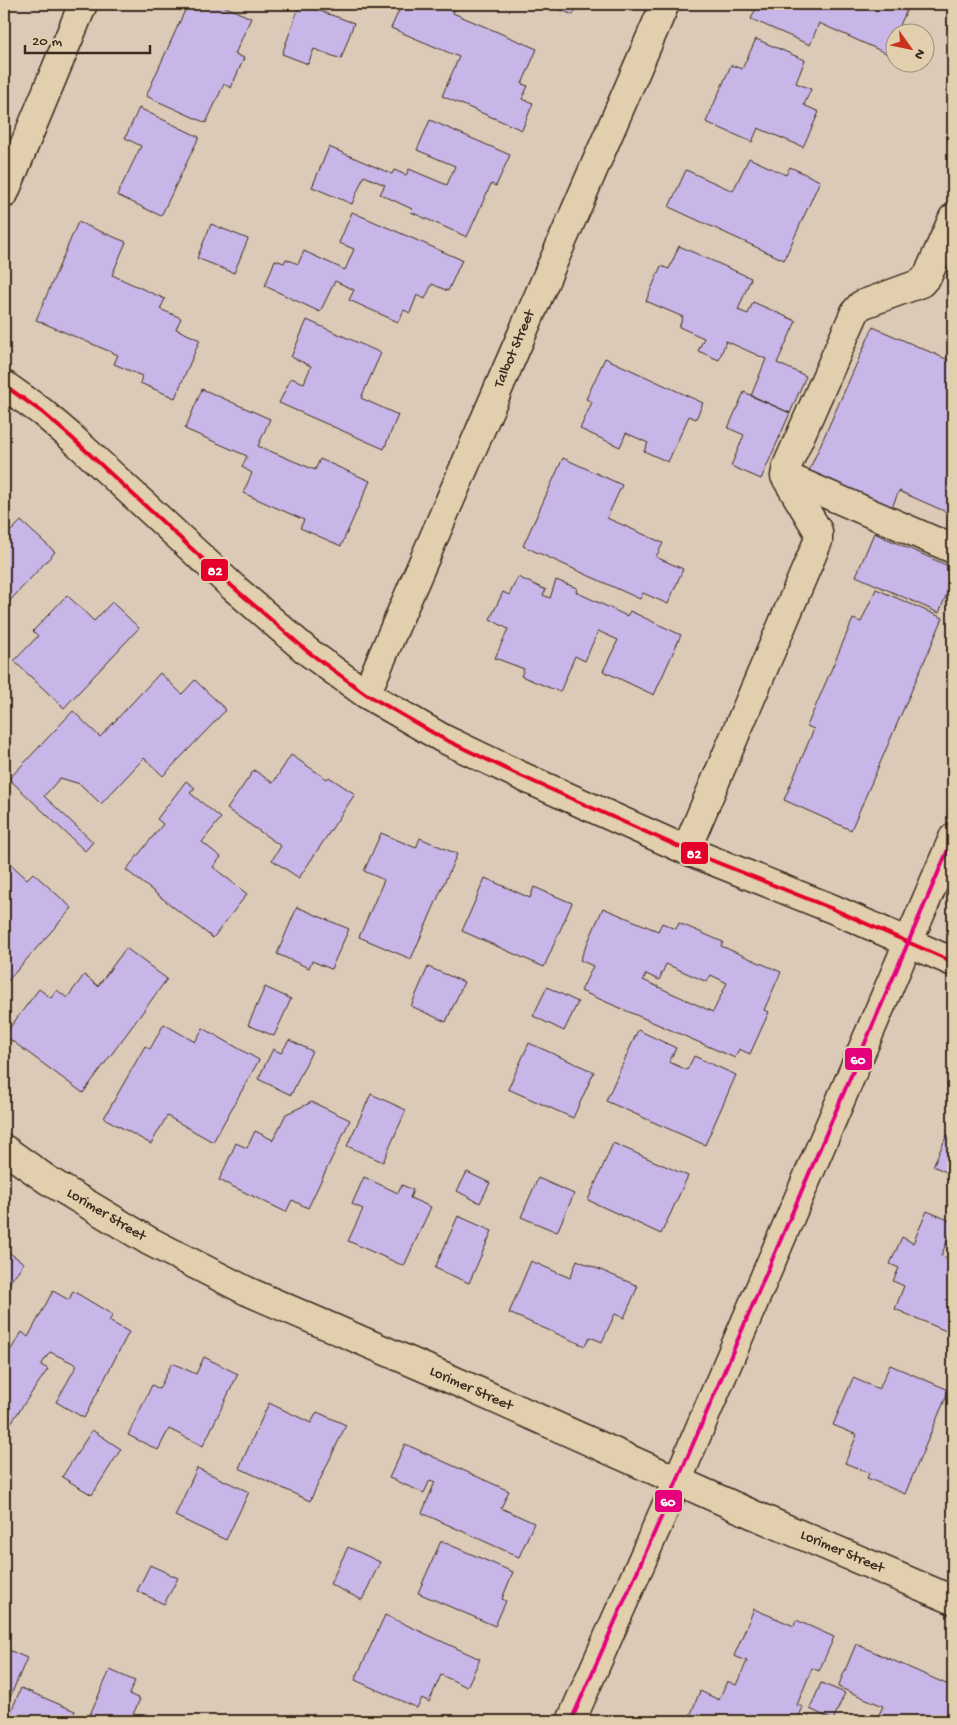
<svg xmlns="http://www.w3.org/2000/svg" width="957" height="1725" viewBox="0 0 957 1725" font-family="'Gochi Hand',sans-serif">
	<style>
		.building { fill: #c7b6e7; stroke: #3b2a1e; fill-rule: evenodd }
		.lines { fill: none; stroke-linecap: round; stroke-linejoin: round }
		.minor-casing { stroke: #3b2a1e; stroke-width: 31 }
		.major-casing { stroke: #3b2a1e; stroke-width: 31 }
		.minor { stroke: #e1cfad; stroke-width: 28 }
		.major { stroke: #e1cfad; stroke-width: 28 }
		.bus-1-casing { stroke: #e1cfad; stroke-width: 8 }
		.bus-2-casing { stroke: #e1cfad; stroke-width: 8 }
		.bus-1 { stroke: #e4002b; stroke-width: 4 }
		.bus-2 { stroke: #e5007d; stroke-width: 4 }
		.labels { text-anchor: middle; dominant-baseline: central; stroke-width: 4; stroke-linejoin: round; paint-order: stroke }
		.street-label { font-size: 15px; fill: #3b2a1e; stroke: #e1cfad }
		.line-badge { stroke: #e1cfad; stroke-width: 2 }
		.badge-label { font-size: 14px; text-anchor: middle; font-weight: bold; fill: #fff }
	</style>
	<rect width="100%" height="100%" fill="#dccab9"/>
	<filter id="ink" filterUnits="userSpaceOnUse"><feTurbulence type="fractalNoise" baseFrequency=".02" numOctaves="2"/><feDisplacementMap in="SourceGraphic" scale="10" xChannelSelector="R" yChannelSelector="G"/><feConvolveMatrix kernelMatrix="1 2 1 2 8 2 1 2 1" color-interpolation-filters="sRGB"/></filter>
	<g filter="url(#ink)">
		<!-- building -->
		<path class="building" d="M177 4H219L251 18 235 54 244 58 231 88 224 84 206 123 146 96 186 8Z
			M300 4 354 23 341 59 314 49 308 64 282 54Z
			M402 4H446L455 8 453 13 537 49 522 84 528 86 522 99 533 103 522 130 442 96 459 57 391 28Z
			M547 4H578L573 15Z
			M758 4H908L909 5 897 32H894V39L888 54 819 23 810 45 751 19Z
			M936 4H953V11Z
			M756 39 805 60 796 83 811 89 804 105 819 112 803 147 758 128 752 142 706 122 731 65 742 69Z
			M139 108 199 137 161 216 117 195 141 146 125 138Z
			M430 120 510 155 496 186 491 184 467 237 411 212 412 209 380 194 385 185 364 176 352 204 312 187 329 147 392 174 394 170 406 175 409 169 447 185 455 166 417 150Z
			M749 158 786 175 790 167 820 181 784 260 669 207 686 170 733 191Z
			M352 212 462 260 448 291 432 284 425 299 417 295 410 313 404 310 398 322 349 300 354 290 335 281 320 312 265 286 275 260 284 263 286 259 298 264 304 251 345 270 354 249 339 243Z
			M78 222 126 242 112 275 165 299 160 309 181 318 176 329 200 340 175 398 140 383 142 376 114 364 118 355 36 320Z
			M211 224 248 239 234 273 197 258Z
			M679 246 751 278 738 310 748 314 753 302 796 321 777 363 806 376 790 413 751 396 766 359 726 341 719 360 698 351 704 338 679 327 683 317 646 301 661 266 669 269Z
			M307 320 381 353 361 398 398 415 384 449 279 403 291 378 304 383 311 366 291 357Z
			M873 327 953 362V515L899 491 890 512 807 475Z
			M605 358 703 403 696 419 689 416 668 462 644 451 648 443 626 433 620 447 580 429 592 402 586 399Z
			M202 389 270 419 258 446 315 470 320 459 370 481 341 546 300 528 304 520 243 493 252 473 242 467 247 456 185 429Z
			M744 392 790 413 761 479 731 466 744 435 728 428Z
			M563 458 622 485 607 518 663 543 656 557 683 569 668 604 643 593 640 599 523 546Z
			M21 521 55 552 4 607V525L11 531Z
			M874 533 953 568V579L939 613 856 576Z
			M518 577 546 590 543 595 550 598 556 580 577 588 576 592 627 616 630 611 681 635 654 695 603 671 618 640 598 631 585 661 575 656 560 692 521 676 524 669 495 658 508 629 490 619 503 592 509 595Z
			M876 589 943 618 851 830 784 800 814 729 807 726 853 619 861 622Z
			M67 595 94 621 112 602 139 628 64 708 14 661 38 636 33 631Z
			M160 673 182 694 195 680 226 710 163 776 144 758 101 804 80 784 60 778 44 796 93 842 85 851 9 779 73 711 100 737Z
			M291 755 327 779 329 777 355 794 299 878 272 860 281 846 227 809 254 770 273 783Z
			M186 781 195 788 190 793 221 818 202 842 221 857 213 867 247 894 213 938 126 870 163 824 157 819Z
			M381 833 416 848 420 838 457 854 411 959 359 937 384 880 364 871Z
			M4 858 27 879 33 873 72 908 4 985Z
			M485 878 530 898 534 887 572 903 544 967 462 931Z
			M297 907 349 929 331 969 312 961 309 968 277 954Z
			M603 908 658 931 662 923 676 929 679 923 723 942 721 946 781 972 764 1010 769 1012 750 1054 739 1049 735 1058 581 991 593 966 580 960ZM666 964 707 982 711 975 727 983 713 1012 643 980 646 974 659 980Z
			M126 948 167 979 83 1093 4 1035 39 989 51 998 57 990 67 998 84 975 98 986Z
			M428 967 464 982 446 1022 411 1006Z
			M265 987 291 999 274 1036 248 1025Z
			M547 987 578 1002 564 1031 533 1016Z
			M164 1024 195 1042 203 1028 259 1060 213 1142 167 1116 151 1144 104 1118 145 1046 150 1049Z
			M638 1030 676 1048 669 1062 687 1070 694 1056 736 1075 705 1145 606 1101Z
			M289 1040 312 1051 291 1095 258 1079 273 1049 281 1053Z
			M529 1043 594 1072 573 1118 508 1089Z
			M371 1094 406 1110 383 1162 347 1146Z
			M312 1102 350 1120 308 1208 292 1200 286 1212 219 1180 236 1143 247 1148 255 1131 273 1140 286 1114Z
			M947 1135 953 1138V1175L933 1166Z
			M613 1143 688 1176 661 1234 588 1200Z
			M467 1172 490 1183 480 1203 457 1191Z
			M364 1177 398 1193 402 1185 413 1190 410 1198 431 1207 404 1266 348 1241 363 1209 352 1204Z
			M538 1178 574 1194 557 1232 521 1217Z
			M927 1211 953 1222V1227L941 1256 953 1260V1334L895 1309 904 1286 893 1281 899 1268 890 1264 902 1237 913 1243Z
			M458 1216 492 1231 469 1283 435 1268Z
			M4 1249 24 1263 7 1286 4 1283Z
			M577 1260 638 1286 624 1318 615 1314 602 1342 590 1337 585 1346 509 1313 531 1261 570 1278Z
			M53 1291 69 1300 73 1291 113 1315 109 1321 129 1332 84 1418 56 1402 77 1365 50 1352 41 1365 48 1369 4 1433V1360L22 1332 28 1337Z
			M204 1357 238 1374 203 1446 169 1429 158 1450 128 1435 152 1385 159 1389 172 1363 196 1374Z
			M890 1365 949 1390 905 1494 867 1478 869 1473 845 1463 857 1435 833 1425 853 1378 879 1389Z
			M269 1403 311 1423 317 1412 346 1425 310 1501 239 1468Z
			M92 1430 121 1449 92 1495 62 1477Z
			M405 1444 509 1491 501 1508 534 1523 519 1557 422 1513 435 1482 430 1480 424 1493 389 1478Z
			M197 1468 249 1492 226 1540 175 1516Z
			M441 1541 513 1572 502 1599 506 1601 495 1626 418 1593Z
			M348 1547 380 1562 362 1600 330 1584Z
			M150 1565 178 1578 164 1604 137 1591Z
			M754 1609 794 1626 796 1620 834 1637 819 1671 812 1668 797 1705 803 1707 797 1721H688L700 1691 719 1700 727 1681 736 1685 747 1661 734 1656Z
			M385 1615 480 1659 467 1687 441 1675 429 1702 422 1698 417 1708 355 1680Z
			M856 1644 953 1687V1721H876L883 1706 838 1687Z
			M4 1648 27 1658 7 1704 4 1703Z
			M110 1670 135 1681 129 1694 140 1699 130 1721H87Z
			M821 1683 845 1693 833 1720 810 1709Z
			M21 1688 75 1711 71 1721H7Z"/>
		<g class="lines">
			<defs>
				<path id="minor" d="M4 194 83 4
					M4 385 42 412 71 437 233 587 307 651 366 694 442 738 521 776 686 850 833 909 953 962
					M785 476 953 549
					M366 694 665 4
					M686 850 818 541V531L785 476 787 466 855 312 861 305 921 283 928 275 953 218
					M4 1149 49 1181 149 1241 247 1291 446 1377 752 1514 953 1600"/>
				<path id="major" d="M571 1721 678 1479 953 838"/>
			</defs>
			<!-- minor casing -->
			<use href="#minor" class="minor-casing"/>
			<!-- major casing -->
			<use href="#major" class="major-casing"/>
			<!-- minor -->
			<use href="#minor" class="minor"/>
			<!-- major -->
			<use href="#major" class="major"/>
			<defs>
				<path id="bus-1" d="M4 385 42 412 71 437 233 587 307 651 366 694 442 738 521 776 686 850 833 909 953 962"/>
				<path id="bus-2" d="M571 1721 678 1479 953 838"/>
			</defs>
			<!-- bus-1 casing -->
			<use href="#bus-1" class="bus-1-casing"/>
			<!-- bus-2 casing -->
			<use href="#bus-2" class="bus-2-casing"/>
			<!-- bus-1 -->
			<use href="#bus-1" class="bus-1"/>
			<!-- bus-2 -->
			<use href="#bus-2" class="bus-2"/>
		</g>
	</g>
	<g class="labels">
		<!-- street labels -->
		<g class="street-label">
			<text transform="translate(515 349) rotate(-67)">Talbot Street</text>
			<text transform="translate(106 1215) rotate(31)">Lorimer Street</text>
			<text transform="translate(471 1389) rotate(24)">Lorimer Street</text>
			<text transform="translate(842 1552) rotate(23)">Lorimer Street</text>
		</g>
	</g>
	<g class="line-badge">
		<rect x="200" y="558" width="29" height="24" rx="5" fill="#e4002b"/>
		<rect x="680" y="841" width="29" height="24" rx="5" fill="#e4002b"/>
		<rect x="844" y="1047" width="29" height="24" rx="5" fill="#e5007d"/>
		<rect x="654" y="1489" width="29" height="24" rx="5" fill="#e5007d"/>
	</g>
	<g class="badge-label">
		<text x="215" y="575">82</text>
		<text x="694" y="858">82</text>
		<text x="858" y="1064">60</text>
		<text x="668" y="1506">60</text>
	</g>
	<!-- margin -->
	<rect width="957" height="1725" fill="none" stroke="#e1cfad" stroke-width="20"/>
	<rect x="10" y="10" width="937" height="1705" fill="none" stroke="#3b2a1e" stroke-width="2" filter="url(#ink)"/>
	<!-- north arrow -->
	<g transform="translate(910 48) rotate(123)"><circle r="24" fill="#e1cfad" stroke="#9f8d74"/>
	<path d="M0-4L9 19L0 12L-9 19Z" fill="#c8321e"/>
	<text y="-8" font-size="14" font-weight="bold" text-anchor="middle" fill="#3b2a1e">N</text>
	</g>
	<!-- scale -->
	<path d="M25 45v8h125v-8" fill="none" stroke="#3b2a1e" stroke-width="2.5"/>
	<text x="32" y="45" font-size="15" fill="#3b2a1e" stroke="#e1cfad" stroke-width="4" paint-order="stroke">20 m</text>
</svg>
